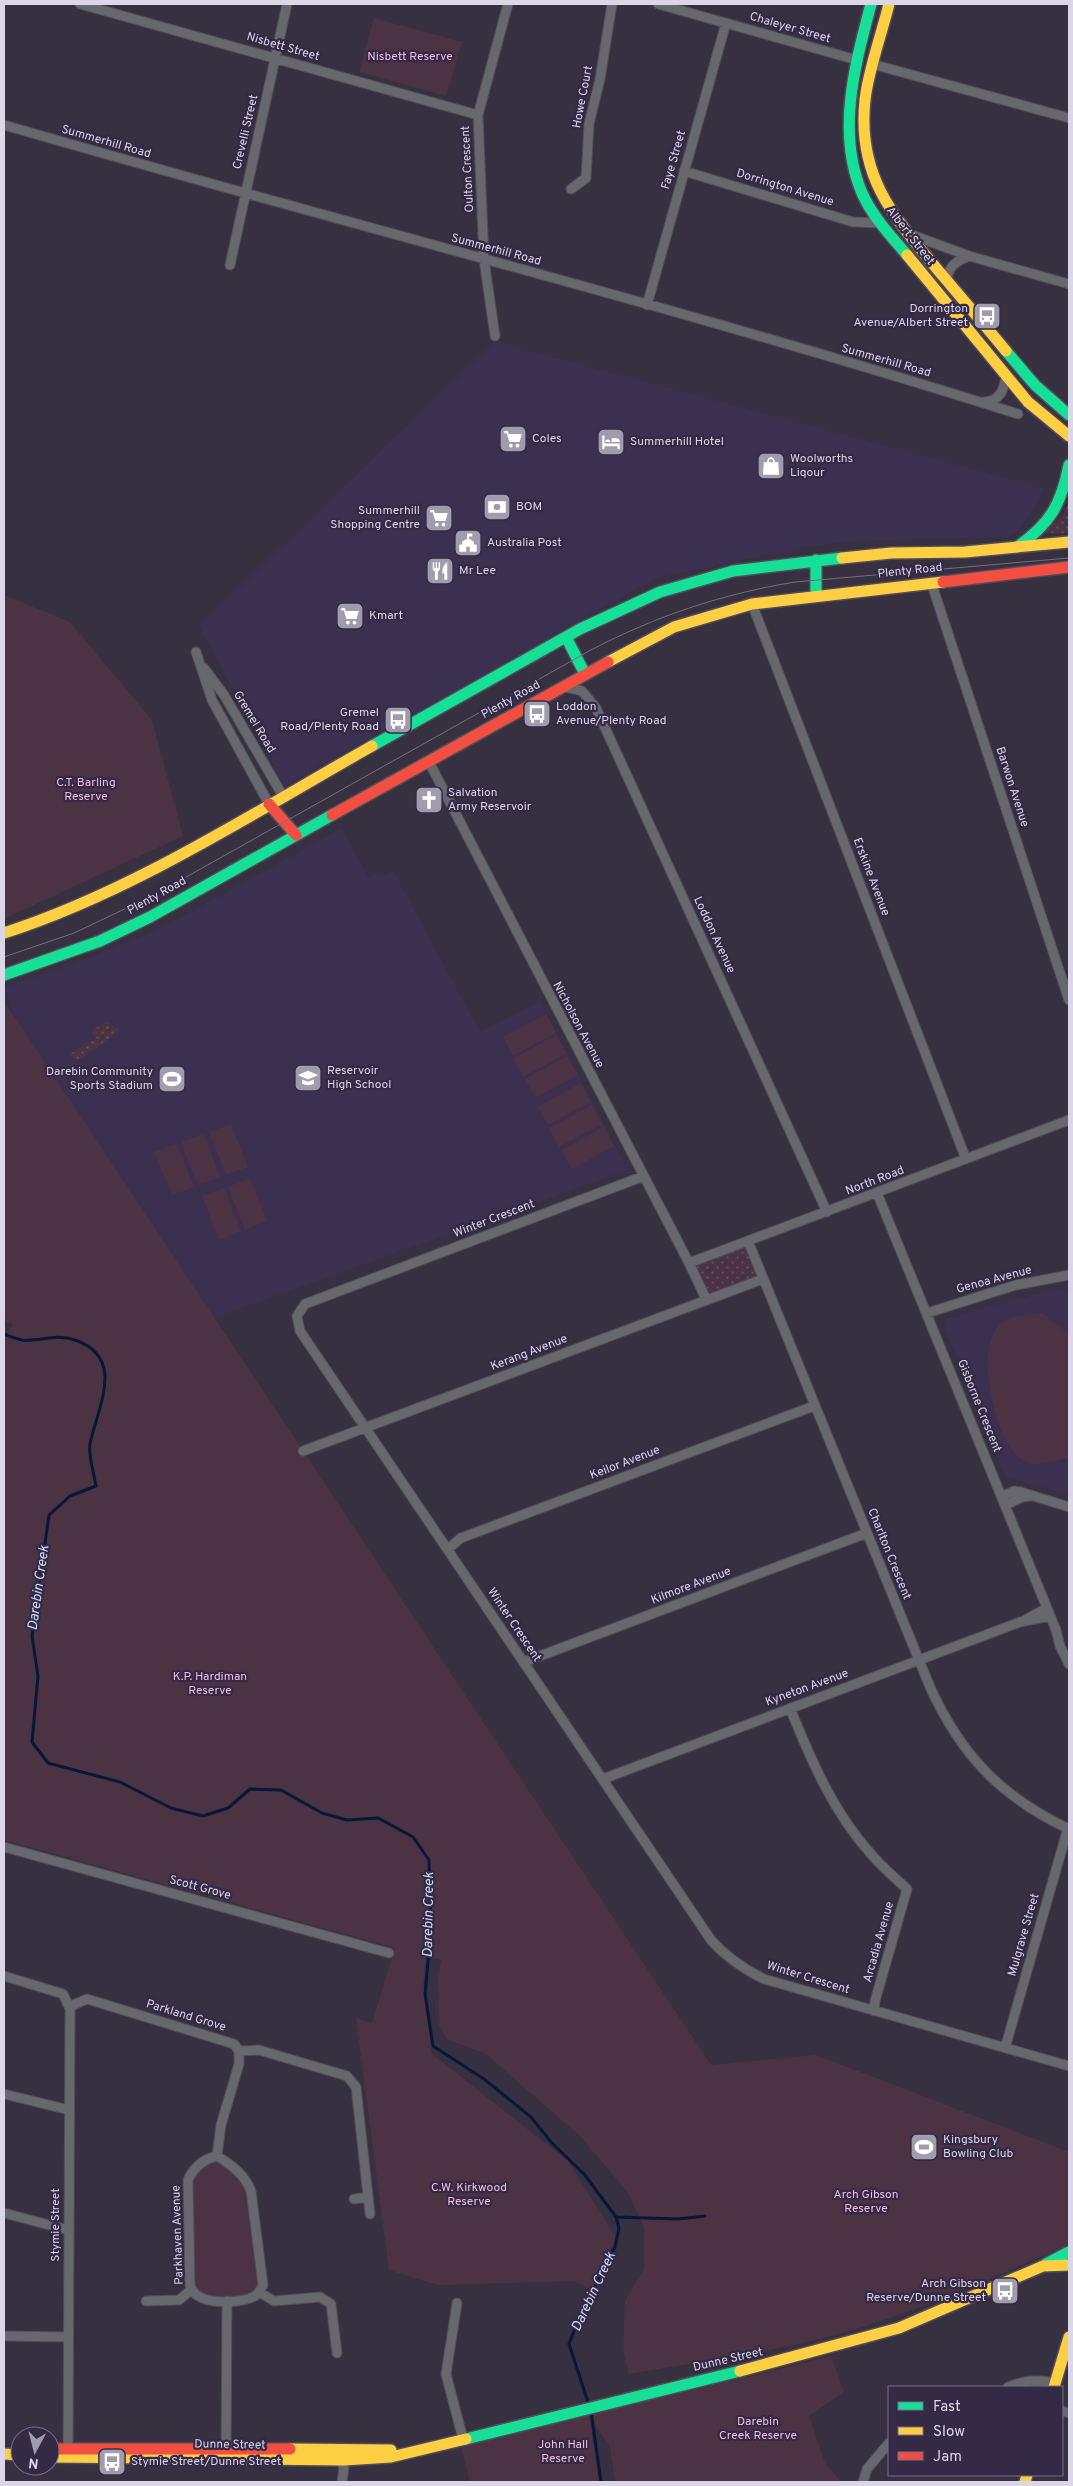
<svg xmlns="http://www.w3.org/2000/svg" width="1073" height="2486" viewBox="0 0 1073 2486" font-family="Overpass,sans-serif">
	<style>
		.built { fill: #3b3050 }
		.grass { fill: url(#grass-dots) }
		.park { fill: #4b3344 }
		.lines { fill: none; stroke-linecap: round; stroke-linejoin: round }
		.stream { stroke: #06183a; stroke-width: 3 }
		.street-casing { stroke: #514c59; stroke-width: 11 }
		.fast-casing { stroke: #514c59; stroke-width: 14 }
		.slow-casing { stroke: #514c59; stroke-width: 14 }
		.jam-casing { stroke: #514c59; stroke-width: 14 }
		.street { stroke: #67676e; stroke-width: 9 }
		.fast { stroke: #16e098; stroke-width: 11 }
		.slow { stroke: #ffcf43; stroke-width: 11 }
		.jam { stroke: #f24e42; stroke-width: 11 }
		.tram { stroke: #727077; stroke-width: 1 }
		.labels { text-anchor: middle; dominant-baseline: central; stroke-width: 4.5; stroke-linejoin: round; paint-order: stroke }
		.street-label { font-size: 12px; fill: #dbd6e8; stroke: #342a46 }
		.park-label { font-size: 12px; fill: #f7bce1; stroke: #342a46 }
		.poi-label { font-size: 12px; fill: #dbd6e8; stroke: #342a46; text-anchor: start }
		.water-label { font-size: 14px; font-style: italic; fill: #ccdef9; stroke: #342a46 }
	</style>
	<defs>
		<pattern id="grass-dots" width="8" height="8" patternUnits="userSpaceOnUse" patternTransform="scale(1.25)"><rect width="8" height="8" fill="#4b3344"/><path d="M2 2h.1M6 6h.1" fill="none" stroke="#64505f" stroke-width="1.8" stroke-linecap="round"/></pattern>
	</defs>
	<rect width="100%" height="100%" fill="#363040"/>
	<!-- built -->
	<path class="built" d="M494 342 590 367 1044 488 1036 506 1020 530 1008 537 852 541 800 548 656 578 284 786 199 626Z
		M342 828 370 880 374 873 382 876 393 870 480 1032 540 1001 628 1170 214 1318 56 1130 4 987 73 964 158 930Z
		M1069 1289V1495L1005 1476 944 1326 945 1320 990 1306 1045 1292Z"/>
	<!-- grass -->
	<path class="grass" d="M1069 502V533H1042L1063 516Z
		M107 1021 120 1031 76 1062 70 1054 94 1039 93 1030Z
		M748 1241 763 1279 706 1299 689 1263Z"/>
	<!-- park -->
	<path class="park" d="M374 18 462 42 446 96 359 72Z
		M4 595 70 622 152 720 183 836 4 919Z
		M4 1001 711 2065 816 2055 1069 2152V2245C997 2275 925 2309 849 2331 778 2352 702 2361 629 2374L623 2352 625 2301 644 2269V2228L629 2194 580 2136 486 2054 447 2039 439 2025 438 1977 441 1960 426 1957 423 1985 432 2054 568 2161 616 2238 591 2289 574 2281 438 2285 389 2270 356 2018 372 2023 395 1948 4 1840V1339L13 1324 6 1322 4 1311Z
		M546 1014 556 1033 513 1056 503 1037Z
		M556 1035 566 1054 523 1077 513 1058Z
		M567 1056 578 1075 535 1098 525 1079Z
		M581 1083 591 1102 548 1125 538 1106Z
		M592 1105 602 1124 559 1147 549 1128Z
		M231 1124 248 1167 226 1175 209 1132Z
		M604 1127 614 1146 572 1169 561 1150Z
		M204 1134 220 1177 198 1185 181 1142Z
		M177 1143 194 1187 172 1195 154 1152Z
		M250 1178 267 1221 245 1230 228 1187Z
		M224 1188 241 1231 219 1240 202 1196Z
		M1042 1313 1069 1334V1458L1032 1465C1027 1462 1020 1459 1016 1455 994 1435 972 1339 1005 1320 1012 1316 1034 1315 1042 1313Z
		M216 2159 231 2168 249 2191 259 2285 253 2294C235 2298 216 2299 198 2293L193 2284V2182L201 2167Z
		M831 2356 844 2392 809 2416 825 2463 840 2480 839 2482H615L610 2447 589 2415 599 2482H470L461 2447C584 2415 708 2388 831 2356Z"/>
	<g class="lines">
		<!-- stream -->
		<path class="stream" d="M4 1334C9 1336 16 1339 22 1340 41 1342 55 1333 75 1340 127 1358 97 1408 90 1444 88 1456 94 1473 96 1486L70 1496 49 1515 32 1636 38 1676 32 1742 48 1763 120 1782 171 1808 203 1816 228 1808 250 1789 281 1790 322 1813 347 1820 378 1818 413 1837 429 1860 431 1929 425 1994 433 2046 484 2079 531 2117 551 2142 584 2174 616 2217 619 2228 615 2247 579 2318 569 2344 589 2405
			M616 2217 678 2219 705 2216
			M591 2411 601 2482"/>
		<defs>
			<path id="street" d="M80 4 478 115
				M658 4 857 60
				M872 64 1069 118
				M4 125C342 223 683 308 1018 414
				M684 171 853 222 880 223
				M571 189 586 178 589 124 600 79 612 4
				M912 235 969 256 1069 284
				M230 265 287 4
				M946 280C950 265 955 262 969 256
				M647 305 726 23
				M495 336 484 260 478 115 508 4
				M984 402C1000 401 1004 390 1006 376
				M931 582 1069 1000
				M752 604 966 1159
				M196 652 212 700 269 804
				M204 668 224 695 283 796
				M565 687 582 691 596 708 827 1212
				M429 762 689 1263 706 1299
				M644 1176 305 1304 297 1316 300 1331 711 1940C726 1957 744 1969 764 1979L1069 2066
				M877 1193 1056 1630 1060 1646 1069 1664
				M748 1241 930 1687C961 1755 1001 1797 1069 1829
				M689 1263 1069 1120
				M927 1313 1016 1285 1069 1275
				M303 1451 763 1279
				M1003 1496 1014 1491 1021 1492 1069 1507
				M1006 1505 1022 1497 1031 1496
				M448 1549 461 1538 814 1406
				M1025 1620 1047 1608
				M524 1662 867 1533
				M790 1708C811 1760 833 1812 871 1854 882 1867 895 1878 907 1889L875 2001 874 2011
				M603 1779 1020 1622 1050 1616
				M4 1847 389 1953
				M4 1976 63 1994 70 2009 68 2455
				M70 2009 73 2005 87 1999 234 2044 239 2051
				M1005 2048 1068 1828
				M239 2051 259 2050 347 2076 356 2087 370 2214
				M4 2094 69 2110
				M217 2156C233 2166 244 2174 251 2191L263 2285C260 2290 259 2295 253 2297 237 2304 195 2306 190 2285L188 2180C194 2167 203 2159 217 2156Z
				M217 2156 221 2125 239 2064V2051
				M354 2199 368 2197
				M4 2213 68 2230
				M259 2292 274 2301 320 2297 331 2304 337 2353
				M146 2301 179 2300 191 2290
				M457 2303 446 2374 463 2439
				M4 2336 68 2337
				M1008 2387C1026 2380 1037 2379 1055 2383
				M1062 2411 1069 2413
				M226 2453 227 2301
				M339 2455 344 2468 342 2482
				M863 2482 867 2469 889 2443"/>
			<path id="fast" d="M871 4C855 65 836 132 862 193 872 216 891 236 907 255
				M1006 351 1035 385 1069 415
				M1017 547C1050 524 1061 505 1069 465
				M816 560V595
				M566 637 585 674
				M372 746 580 629 660 592 733 571 842 558
				M4 975 100 941 150 917 332 815
				M1046 2264 1069 2252
				M466 2439 740 2371"/>
			<path id="slow" d="M889 4C882 33 868 71 865 100 857 175 892 215 937 269 960 296 983 323 1006 351
				M907 255 1028 402 1069 436
				M842 558 891 553 965 552 1069 542
				M608 662 674 627 752 604 943 582
				M4 933C132 892 255 812 372 746
				M740 2371 899 2328 1043 2266 1069 2265
				M1054 2387 1069 2337
				M290 2449 391 2450
				M4 2454 20 2455
				M50 2457 344 2460 391 2457 466 2439
				M1025 2482 1027 2475"/>
			<path id="jam" d="M943 582 1069 567
				M269 804 296 835
				M332 815 608 662
				M50 2449H290"/>
		</defs>
		<!-- street casing -->
		<use href="#street" class="street-casing"/>
		<!-- fast casing -->
		<use href="#fast" class="fast-casing"/>
		<!-- slow casing -->
		<use href="#slow" class="slow-casing"/>
		<!-- jam casing -->
		<use href="#jam" class="jam-casing"/>
		<!-- street -->
		<use href="#street" class="street"/>
		<!-- fast -->
		<use href="#fast" class="fast"/>
		<!-- slow -->
		<use href="#slow" class="slow"/>
		<!-- jam -->
		<use href="#jam" class="jam"/>
		<!-- tram -->
		<path class="tram" d="M4 957 74 933 154 895 591 650C656 616 722 594 795 582L1069 558"/>
	</g>
	<!-- icons -->
	<defs>
		<symbol id="bus-square" viewBox="-11 -11 22 22"><rect x="-9" y="-9" width="18" height="18" rx="4" fill="#a19cad" stroke="#342a46"/><path d="M-5-6H5V4H4V6H2V4H-2V6H-4V4H-5ZM-3.5-4V0h7V-4ZM-3.5 1.2v1.5H-2V1.2ZM2 1.2v1.5H3.5V1.2Z" fill="#fff"/></symbol>
		<symbol id="supermarket-square" viewBox="-11 -11 22 22"><rect x="-9" y="-9" width="18" height="18" rx="4" fill="#a19cad" stroke="#342a46"/><path d="M-6-5.5h2.5l.6 2H6L4.5 2H-2.5L-4.4-4H-6ZM-1.5 3.2a1.3 1.3 0 1 0 .1 0ZM3 3.2a1.3 1.3 0 1 0 .1 0Z" fill="#fff"/></symbol>
		<symbol id="hotel-square" viewBox="-11 -11 22 22"><rect x="-9" y="-9" width="18" height="18" rx="4" fill="#a19cad" stroke="#342a46"/><path d="M-6-4.5h1.5V1H6V5H4.5V3h-9V5H-6ZM-4 0a1.8 1.8 0 1 1 3.6 0ZM.5 0V-2.5h3Q6-2.5 6 0Z" fill="#fff"/></symbol>
		<symbol id="shop-square" viewBox="-11 -11 22 22"><rect x="-9" y="-9" width="18" height="18" rx="4" fill="#a19cad" stroke="#342a46"/><path d="M-5-2.5h2.3a2.7 3.5 0 0 1 5.4 0H5L5.5 6h-11ZM-1.5-2.5h3a1.5 2.3 0 0 0-3 0Z" fill="#fff"/></symbol>
		<symbol id="bank-square" viewBox="-11 -11 22 22"><rect x="-9" y="-9" width="18" height="18" rx="4" fill="#a19cad" stroke="#342a46"/><path d="M-6-4H6V4H-6ZM0-2.3a2.3 2.3 0 1 0 0 4.6a2.3 2.3 0 1 0 0-4.6Z" fill="#fff"/></symbol>
		<symbol id="civic-square" viewBox="-11 -11 22 22"><rect x="-9" y="-9" width="18" height="18" rx="4" fill="#a19cad" stroke="#342a46"/><path d="M-.6-6.5H3V-4.5H.6V-3L4-1V1h2V6H-6V1h2V-1L-.6-3ZM-1.2 2.5V6h2.4V2.5Z" fill="#fff"/></symbol>
		<symbol id="restaurant-square" viewBox="-11 -11 22 22"><rect x="-9" y="-9" width="18" height="18" rx="4" fill="#a19cad" stroke="#342a46"/><path d="M-5-6h1v4h1v-4h1v4h1v-4h1v5L-1.5 .5V6h-2V.5L-5-1ZM5-6V6H3V1.5H1.5Q1.5-4 5-6Z" fill="#fff"/></symbol>
		<symbol id="church-square" viewBox="-11 -11 22 22"><rect x="-9" y="-9" width="18" height="18" rx="4" fill="#a19cad" stroke="#342a46"/><path d="M-1.2-6h2.4v3.5h3.3v2.4h-3.3V6h-2.4V-.1h-3.3v-2.4h3.3Z" fill="#fff"/></symbol>
		<symbol id="school-square" viewBox="-11 -11 22 22"><rect x="-9" y="-9" width="18" height="18" rx="4" fill="#a19cad" stroke="#342a46"/><path d="M0-5L7-2L0 1L-7-2ZM-4 1L0 2.5L4 1V4Q0 6-4 4Z" fill="#fff"/></symbol>
		<symbol id="stadium-square" viewBox="-11 -11 22 22"><rect x="-9" y="-9" width="18" height="18" rx="4" fill="#a19cad" stroke="#342a46"/><path d="M0-5a6.5 5 0 1 0 0 10a6.5 5 0 1 0 0-10ZM-3.5-1.8h7v3.6h-7Z" fill="#fff"/></symbol>
	</defs>
	<g fill-rule="evenodd">
		<use href="#bus-square" x="971" y="300" width="32" height="32"/>
		<use href="#supermarket-square" x="497" y="423" width="32" height="32"/>
		<use href="#hotel-square" x="595" y="426" width="32" height="32"/>
		<use href="#shop-square" x="755" y="450" width="32" height="32"/>
		<use href="#bank-square" x="481" y="491" width="32" height="32"/>
		<use href="#supermarket-square" x="423" y="502" width="32" height="32"/>
		<use href="#civic-square" x="452" y="527" width="32" height="32"/>
		<use href="#restaurant-square" x="424" y="555" width="32" height="32"/>
		<use href="#supermarket-square" x="334" y="600" width="32" height="32"/>
		<use href="#bus-square" x="521" y="698" width="32" height="32"/>
		<use href="#bus-square" x="382" y="704" width="32" height="32"/>
		<use href="#church-square" x="413" y="784" width="32" height="32"/>
		<use href="#school-square" x="292" y="1062" width="32" height="32"/>
		<use href="#stadium-square" x="156" y="1063" width="32" height="32"/>
		<use href="#stadium-square" x="908" y="2131" width="32" height="32"/>
		<use href="#bus-square" x="989" y="2275" width="32" height="32"/>
		<use href="#bus-square" x="96" y="2446" width="32" height="32"/>
	</g>
	<g class="labels">
		<!-- street labels -->
		<g class="street-label">
			<text transform="translate(790 28) rotate(16)">Chaleyer Street</text>
			<text transform="translate(283 47) rotate(16)">Nisbett Street</text>
			<text transform="translate(583 97) rotate(-79)">Howe Court</text>
			<text transform="translate(246 132) rotate(-77)">Crevelli Street</text>
			<text transform="translate(106 142) rotate(16)">Summerhill Road</text>
			<text transform="translate(674 160) rotate(-74)">Faye Street</text>
			<text transform="translate(468 169) rotate(-93)">Oulton Crescent</text>
			<text transform="translate(785 188) rotate(17)">Dorrington Avenue</text>
			<text transform="translate(910 236) rotate(52)">Albert Street</text>
			<text transform="translate(496 250) rotate(15)">Summerhill Road</text>
			<text transform="translate(886 361) rotate(16)">Summerhill Road</text>
			<text transform="translate(910 571) rotate(-6)">Plenty Road</text>
			<text transform="translate(511 700) rotate(-29)">Plenty Road</text>
			<text transform="translate(254 722) rotate(59)">Gremel Road</text>
			<text transform="translate(1012 787) rotate(72)">Barwon Avenue</text>
			<text transform="translate(871 877) rotate(69)">Erskine Avenue</text>
			<text transform="translate(157 896) rotate(-29)">Plenty Road</text>
			<text transform="translate(714 935) rotate(65)">Loddon Avenue</text>
			<text transform="translate(578 1025) rotate(62)">Nicholson Avenue</text>
			<text transform="translate(875 1181) rotate(-21)">North Road</text>
			<text transform="translate(494 1219) rotate(-21)">Winter Crescent</text>
			<text transform="translate(994 1280) rotate(-15)">Genoa Avenue</text>
			<text transform="translate(529 1353) rotate(-21)">Kerang Avenue</text>
			<text transform="translate(979 1406) rotate(68)">Gisborne Crescent</text>
			<text transform="translate(625 1463) rotate(-21)">Keilor Avenue</text>
			<text transform="translate(889 1554) rotate(68)">Charlton Crescent</text>
			<text transform="translate(691 1586) rotate(-21)">Kilmore Avenue</text>
			<text transform="translate(514 1625) rotate(56)">Winter Crescent</text>
			<text transform="translate(807 1688) rotate(-20)">Kyneton Avenue</text>
			<text transform="translate(200 1888) rotate(15)">Scott Grove</text>
			<text transform="translate(1024 1935) rotate(-74)">Mulgrave Street</text>
			<text transform="translate(879 1942) rotate(-74)">Arcadia Avenue</text>
			<text transform="translate(808 1978) rotate(17)">Winter Crescent</text>
			<text transform="translate(186 2016) rotate(17)">Parkland Grove</text>
			<text transform="translate(56 2225) rotate(-90)">Stymie Street</text>
			<text transform="translate(178 2235) rotate(-92)">Parkhaven Avenue</text>
			<text transform="translate(728 2360) rotate(-13)">Dunne Street</text>
			<text transform="translate(230 2445) rotate(1)">Dunne Street</text>
		</g>
		<!-- park labels -->
		<g class="park-label">
			<text x="410" y="57">Nisbett Reserve</text>
			<text x="86" y="783">C.T. Barling<tspan x="86" dy="14">Reserve</tspan></text>
			<text x="210" y="1677">K.P. Hardiman<tspan x="210" dy="14">Reserve</tspan></text>
			<text x="469" y="2188">C.W. Kirkwood<tspan x="469" dy="14">Reserve</tspan></text>
			<text x="866" y="2195">Arch Gibson<tspan x="866" dy="14">Reserve</tspan></text>
			<text x="758" y="2422">Darebin<tspan x="758" dy="14">Creek Reserve</tspan></text>
			<text x="563" y="2445">John Hall<tspan x="563" dy="14">Reserve</tspan></text>
		</g>
		<!-- poi labels -->
		<g class="poi-label">
			<text x="968" y="309" text-anchor="end">Dorrington<tspan x="968" dy="14">Avenue/Albert Street</tspan></text>
			<text x="532" y="439">Coles</text>
			<text x="630" y="442">Summerhill Hotel</text>
			<text x="790" y="459">Woolworths<tspan x="790" dy="14">Liqour</tspan></text>
			<text x="516" y="507">BOM</text>
			<text x="420" y="511" text-anchor="end">Summerhill<tspan x="420" dy="14">Shopping Centre</tspan></text>
			<text x="487" y="543">Australia Post</text>
			<text x="459" y="571">Mr Lee</text>
			<text x="369" y="616">Kmart</text>
			<text x="556" y="707">Loddon<tspan x="556" dy="14">Avenue/Plenty Road</tspan></text>
			<text x="379" y="713" text-anchor="end">Gremel<tspan x="379" dy="14">Road/Plenty Road</tspan></text>
			<text x="448" y="793">Salvation<tspan x="448" dy="14">Army Reservoir</tspan></text>
			<text x="327" y="1071">Reservoir<tspan x="327" dy="14">High School</tspan></text>
			<text x="153" y="1072" text-anchor="end">Darebin Community<tspan x="153" dy="14">Sports Stadium</tspan></text>
			<text x="943" y="2140">Kingsbury<tspan x="943" dy="14">Bowling Club</tspan></text>
			<text x="986" y="2284" text-anchor="end">Arch Gibson<tspan x="986" dy="14">Reserve/Dunne Street</tspan></text>
			<text x="131" y="2462">Stymie Street/Dunne Street</text>
		</g>
		<!-- water labels -->
		<g class="water-label">
			<text transform="translate(39 1588) rotate(-82)">Darebin Creek</text>
			<text transform="translate(429 1915) rotate(-89)">Darebin Creek</text>
			<text transform="translate(594 2292) rotate(-65)">Darebin Creek</text>
		</g>
	</g>
	<!-- border -->
	<rect width="1073" height="2486" fill="none" stroke="#dbd6e8" stroke-width="10"/>
	<!-- legend -->
	<rect x="888" y="2386" width="175" height="90" fill="#342a46" stroke="#776f87"/>
	<rect x="898" y="2402" width="25" height="8" fill="#16e098" stroke="#776f87"/>
	<text x="933" y="2411" font-size="15" fill="#dbd6e8">Fast</text>
	<rect x="898" y="2427" width="25" height="8" fill="#ffcf43" stroke="#776f87"/>
	<text x="933" y="2436" font-size="15" fill="#dbd6e8">Slow</text>
	<rect x="898" y="2452" width="25" height="8" fill="#f24e42" stroke="#776f87"/>
	<text x="933" y="2461" font-size="15" fill="#dbd6e8">Jam</text>
	<!-- north arrow -->
	<g transform="translate(35 2451) rotate(187)"><circle r="24" fill="#342a46" stroke="#776f87"/>
	<path d="M0-4L9 19L0 12L-9 19Z" fill="#a19cad"/>
	<text y="-8" font-size="14" font-weight="bold" text-anchor="middle" fill="#dbd6e8">N</text>
	</g>
</svg>
